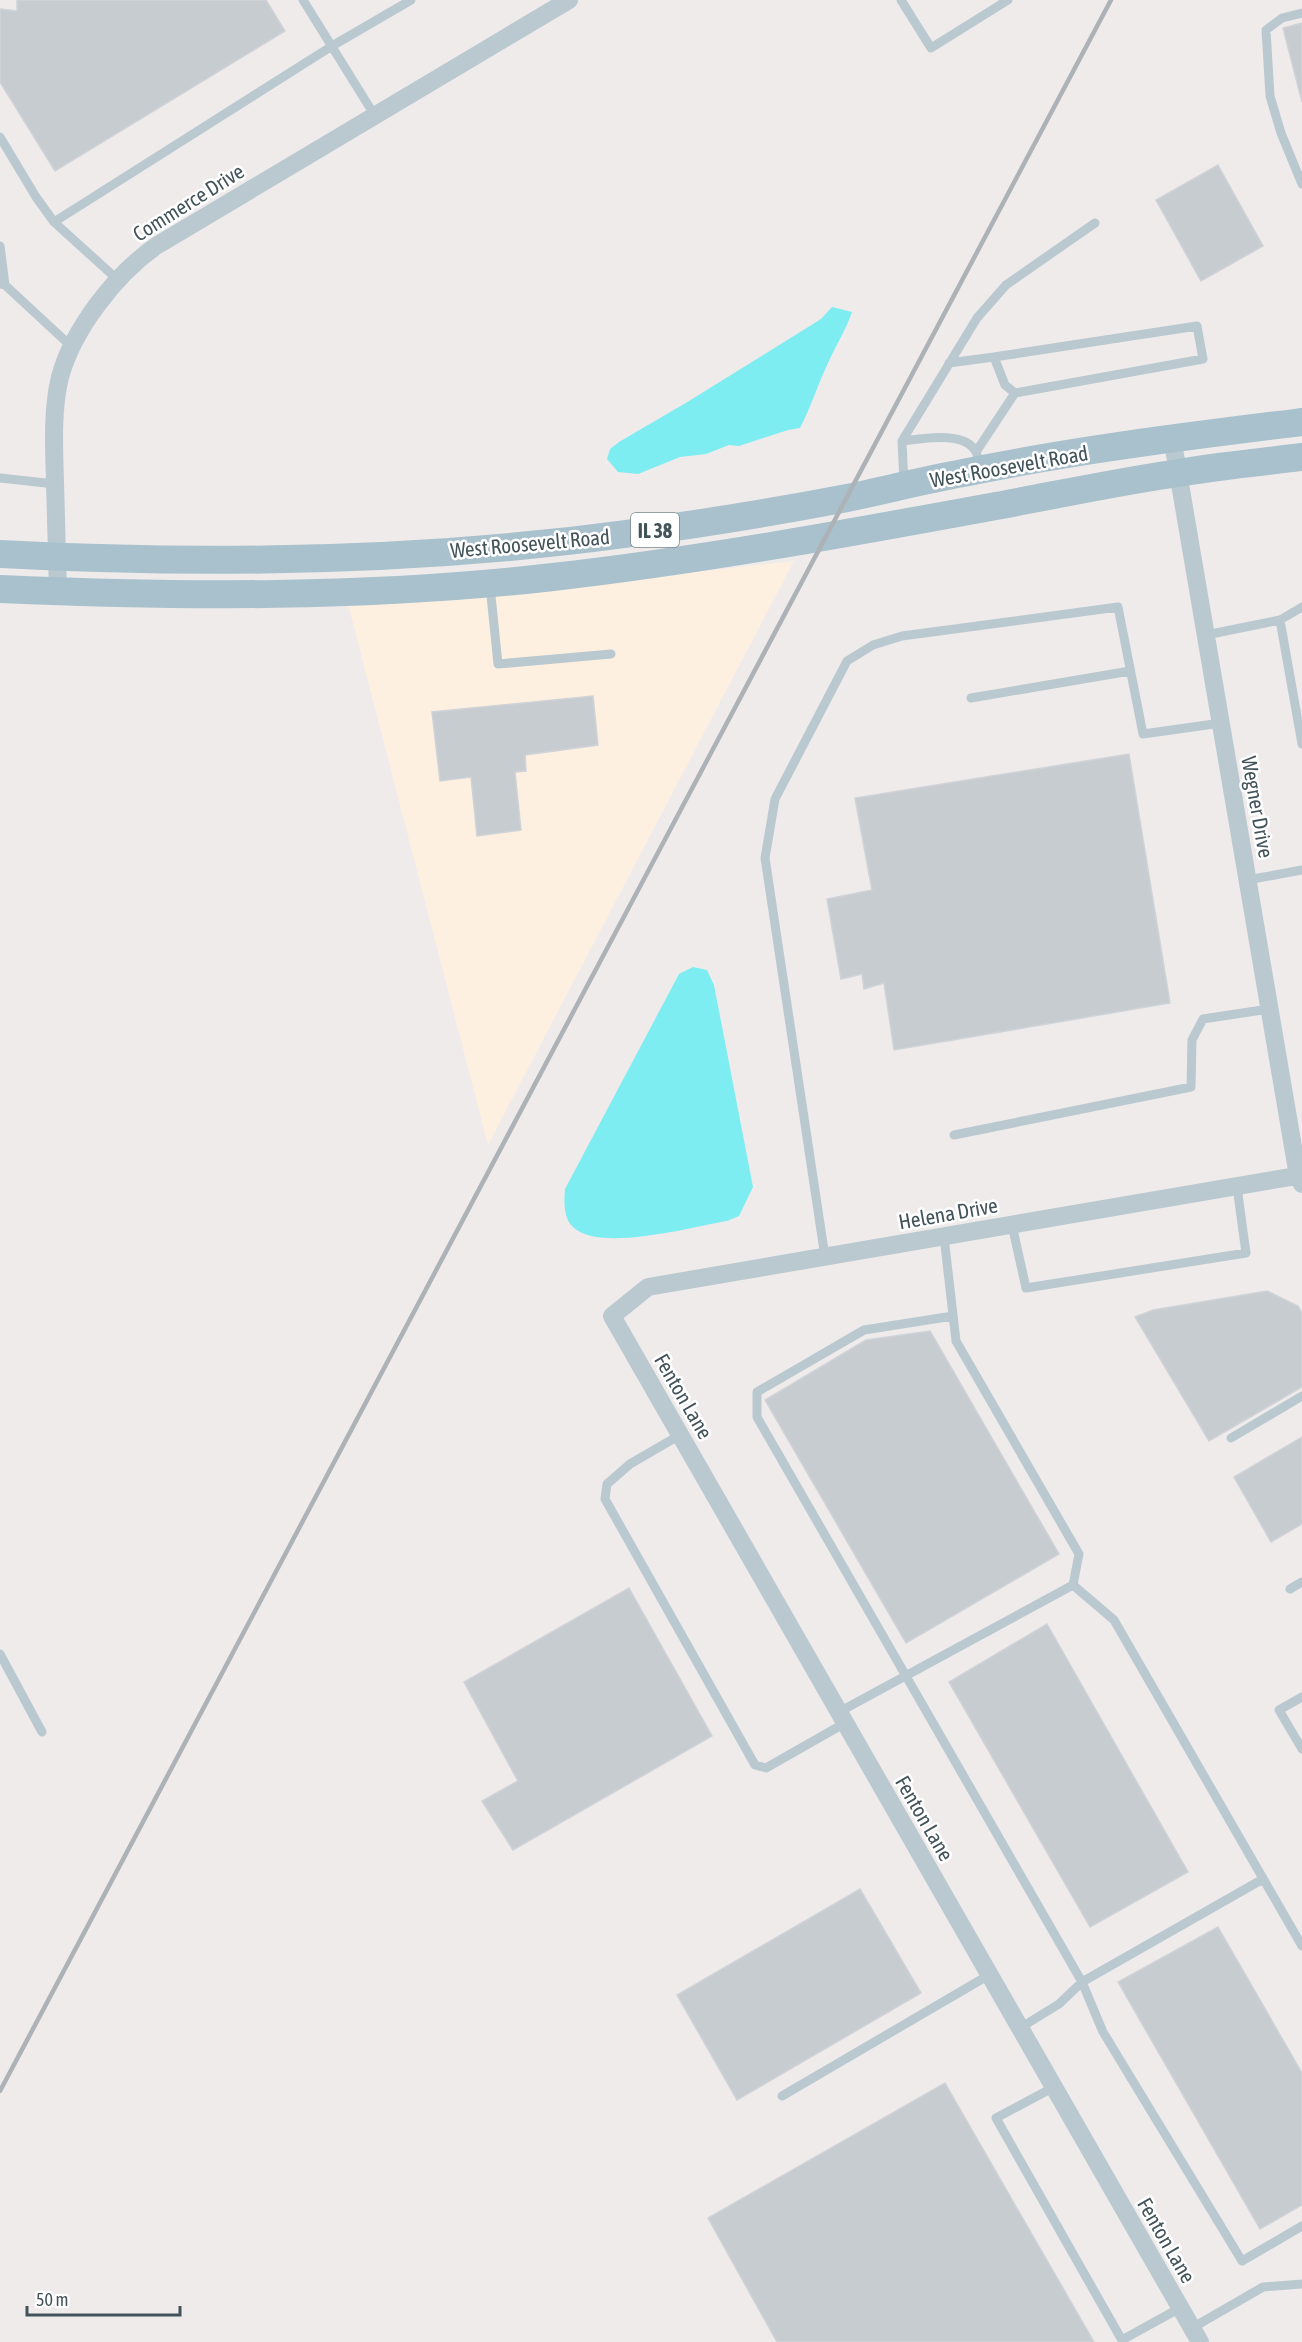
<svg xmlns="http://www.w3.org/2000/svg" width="1302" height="2342" viewBox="0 0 1302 2342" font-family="'Asap Condensed',sans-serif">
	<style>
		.commercial { fill: #fdf0e1 }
		.water { fill: #7dedf2 }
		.building { fill: #c7ccd1; stroke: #cfd3d8; stroke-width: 1.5 }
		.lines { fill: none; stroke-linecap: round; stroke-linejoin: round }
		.service { stroke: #bac9d0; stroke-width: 9 }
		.minor { stroke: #bac9d0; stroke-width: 18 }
		.primary { stroke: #a8c1cd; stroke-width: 28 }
		.rail { stroke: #adb2b7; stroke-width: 4.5 }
		.labels { text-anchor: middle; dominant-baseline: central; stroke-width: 5; stroke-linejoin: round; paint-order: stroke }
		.shield { fill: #fff; stroke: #7b878c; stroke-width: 1.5 }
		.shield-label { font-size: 20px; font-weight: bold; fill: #42535a }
		.street-label { font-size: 21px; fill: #42535a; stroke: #fff }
	</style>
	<rect width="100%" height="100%" fill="#efebeb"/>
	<!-- commercial -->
	<path class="commercial" d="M794 561 488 1145 348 604 593 583Z"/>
	<!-- water -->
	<path class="water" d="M832 307 852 312C846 330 836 345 828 363 818 384 811 407 800 428L788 430 739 446 729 445 706 454 680 457 638 474 618 472 607 459 610 449 619 442 689 401 821 319Z
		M693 967 707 970 714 985 753 1187 739 1216 727 1221C691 1227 602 1252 574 1228 563 1219 564 1201 565 1189L679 974Z"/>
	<!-- building -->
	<path class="building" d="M17 0H266L285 31 55 171 0 82V9L17 11Z
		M1302 23V102L1283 28Z
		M1218 165 1263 246 1201 281 1156 200Z
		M593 696 598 745 525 755 526 771 515 772 521 830 477 836 471 777 440 781 432 712Z
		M1129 754 1170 1003 894 1050 884 983 864 989 862 974 841 979 827 899 872 890 855 798Z
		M1267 1291 1298 1306 1302 1313V1387L1209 1441 1135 1317 1153 1310Z
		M930 1331 1059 1554 906 1643 765 1400 866 1340Z
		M1302 1437V1524L1271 1542 1234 1477Z
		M629 1588 712 1736 513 1850 482 1801 518 1781 464 1682Z
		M1047 1624 1188 1872 1090 1927 949 1682Z
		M860 1889 921 1993 737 2100 677 1995Z
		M1218 1927 1302 2073V2205L1260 2229 1118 1982Z
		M945 2083 1094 2342H777L708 2218Z"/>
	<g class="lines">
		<!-- service -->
		<path class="service" d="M303 0 375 116
			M901 0 931 48 1008 0
			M1302 13 1282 18 1266 30 1270 96 1281 133 1302 184
			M0 137 36 197 54 222 118 280
			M54 222 332 46 411 0
			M0 246 5 285
			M0 284 5 285 73 348
			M949 363 994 357 1005 385 1015 393 1203 359 1197 326 994 357
			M902 441C921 439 965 430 976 452 978 455 978 462 978 466
			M976 452 1015 393
			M0 478 55 484
			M904 483 902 441 977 318 1006 285 1095 223
			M490 586 498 664 611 654
			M1280 620 1302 744
			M1206 635 1280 620 1302 607
			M971 698 1130 671
			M1247 880 1302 870
			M954 1135 1191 1087 1192 1040 1203 1019 1269 1009
			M1012 1225 1026 1288 1246 1253 1237 1187
			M825 1257 765 858 775 799 847 661 873 645 902 636 1118 607 1143 734 1221 723
			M953 1316 864 1330 757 1392V1417L1082 1982 1103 2032 1242 2261 1302 2226
			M680 1435 630 1464 607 1484 605 1499 755 1765 766 1768 845 1723
			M1231 1438 1302 1396
			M1073 1585 1114 1620 1302 1946
			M1290 1589 1302 1582
			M0 1654 42 1732
			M1302 1697 1279 1710 1302 1749
			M839 1712 1073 1585 1079 1554 956 1341 944 1237
			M1020 2028 1059 2004 1082 1982 1263 1879
			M1054 2087 996 2118 1123 2342
			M782 2096 989 1975
			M1192 2328 1263 2287 1302 2284
			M1122 2340 1180 2308"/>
		<!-- minor -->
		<path class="minor" d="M1172 437 1298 1176 1302 1184
			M58 592C57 555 56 518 55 482 54 448 52 409 60 377 73 329 116 274 156 246L569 0
			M1200 2342 612 1316 648 1287 1302 1175"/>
		<!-- primary -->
		<path class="primary" d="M0 554C208 565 418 562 625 534 699 524 774 512 847 498 886 490 924 480 963 473 1075 450 1189 436 1302 422
			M0 589C184 597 370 598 553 577 702 560 849 533 996 506 1056 495 1117 482 1178 473 1219 466 1261 462 1302 457"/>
		<!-- rail -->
		<path class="rail" d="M0 2091 1111 0"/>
	</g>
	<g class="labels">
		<!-- shield labels -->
		<rect class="shield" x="631" y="513" width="48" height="34" rx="4.5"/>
		<g class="shield-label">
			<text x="655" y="530">IL 38</text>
		</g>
		<!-- street labels -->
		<g class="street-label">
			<text transform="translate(188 202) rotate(-32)">Commerce Drive</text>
			<text transform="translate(1009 466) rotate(-10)">West Roosevelt Road</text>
			<text transform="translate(530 543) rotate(-5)">West Roosevelt Road</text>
			<text transform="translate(1258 807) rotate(80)">Wegner Drive</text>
			<text transform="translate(948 1213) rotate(-10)">Helena Drive</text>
			<text transform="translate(684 1396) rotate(60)">Fenton Lane</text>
			<text transform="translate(925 1818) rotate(60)">Fenton Lane</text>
			<text transform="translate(1167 2240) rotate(60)">Fenton Lane</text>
		</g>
	</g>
	<!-- scale -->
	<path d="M27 2306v9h153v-9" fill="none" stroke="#42535a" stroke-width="3"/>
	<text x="36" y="2306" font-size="18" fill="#42535a" stroke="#ffffff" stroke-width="4.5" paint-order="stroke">50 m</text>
</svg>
